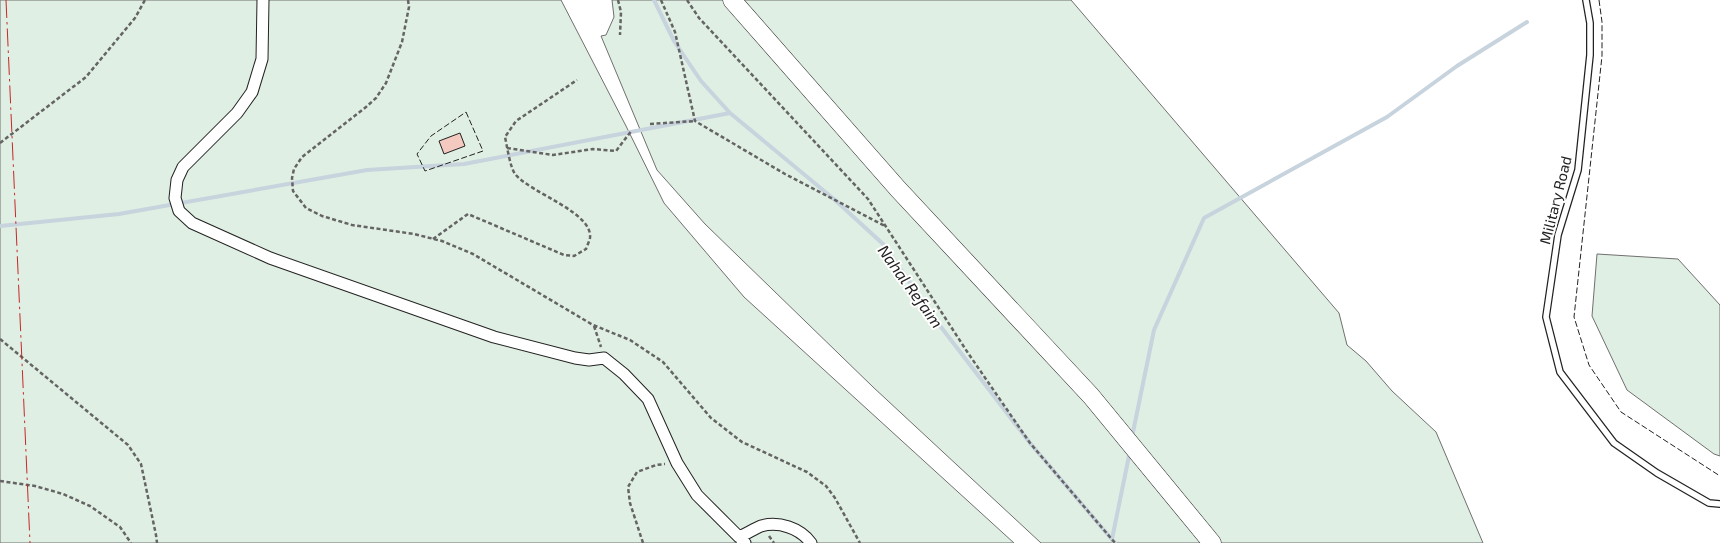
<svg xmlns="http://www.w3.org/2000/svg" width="1720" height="543" viewBox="0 0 1720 543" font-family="'Exo 2',sans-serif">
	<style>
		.green { fill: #e0efe3; stroke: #6f6f6f }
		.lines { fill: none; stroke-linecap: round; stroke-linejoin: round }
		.stream { stroke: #c7d3dd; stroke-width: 4 }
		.building { fill: #f3c9c0; stroke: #222 }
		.lane-casing { stroke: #222; stroke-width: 8 }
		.street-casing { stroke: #222; stroke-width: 13 }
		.primary-casing { stroke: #222; stroke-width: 19 }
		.path { stroke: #646464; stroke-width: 2.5; stroke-dasharray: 4 2.5; stroke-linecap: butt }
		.lane { stroke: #fff; stroke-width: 5.5 }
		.street { stroke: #fff; stroke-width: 11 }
		.primary { stroke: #fff; stroke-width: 18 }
		.fence { stroke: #222; stroke-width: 1; stroke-dasharray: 6 2.5; stroke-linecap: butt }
		.power { stroke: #c62828; stroke-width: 1; stroke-dasharray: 18 4 2.5 4; stroke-linecap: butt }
		.labels { text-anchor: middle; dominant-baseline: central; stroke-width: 4; stroke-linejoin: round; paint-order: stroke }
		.street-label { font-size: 15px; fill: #222; stroke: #fff }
		.water-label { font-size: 16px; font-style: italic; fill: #222; stroke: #fff }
	</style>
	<rect width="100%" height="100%" fill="#fff"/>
	<!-- green -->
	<path class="green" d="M0 0H561L626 126 664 203 744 297 1014 543H0Z
		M612 0H1071L1339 313 1347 345 1366 361 1392 391 1436 432 1483 543H1041L873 387 705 224 657 170 601 36 606 35 614 17Z
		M1597 254 1678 259 1720 305V456L1714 454 1627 390 1592 316Z"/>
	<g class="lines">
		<!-- stream -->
		<path class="stream" d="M654 0 674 41 701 81 730 113 835 200 883 244 941 327 1030 443 1115 543
			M0 226 119 214 367 170 464 164 730 113
			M1132 437 1154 330 1204 218 1387 117 1457 66 1527 22
			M1112 539 1130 451"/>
	</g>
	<!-- building -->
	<path class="building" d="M460 133 465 146 444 154 439 141Z"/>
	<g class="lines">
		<defs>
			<path id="lane" d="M1586 0 1590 23V55L1578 170 1558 235 1546 317 1560 372 1614 443 1657 473 1709 503 1720 504"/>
			<path id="street" d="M263 0 262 59 252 92 237 113 183 167 177 180 175 198 179 211 192 223 270 258 494 337 575 358 589 360 604 358 624 374 648 399 677 463 697 495 745 543
				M739 537C746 534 754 529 761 526 779 521 800 528 811 543"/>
			<path id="primary" d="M732 0 898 189 1091 396 1212 543"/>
		</defs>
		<!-- lane casing -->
		<use href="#lane" class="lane-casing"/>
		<!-- street casing -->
		<use href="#street" class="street-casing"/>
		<!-- primary casing -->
		<use href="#primary" class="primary-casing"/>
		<!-- path -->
		<path class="path" d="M408 0 409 7 402 42 386 83 376 98 366 107 302 157 294 169 292 178 293 191 306 208 322 216 352 225 414 234 442 241 473 254 593 325 630 340 663 362 711 418 742 442 807 472 826 486 835 498 860 543
			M618 0 621 12 620 35
			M661 0 675 32 695 121 785 174 885 226
			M687 0 699 18 868 199 968 353 1030 443 1115 543
			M650 124 695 121
			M0 143 86 77 135 18 145 0
			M507 148 553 155 593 149 616 151 632 130
			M433 239 468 214 564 255 574 256 586 249C587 246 589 242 590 238 593 212 530 193 515 174 510 167 507 146 505 137L516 121 577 80
			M594 326 601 347
			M0 339 128 445 141 464 156 535 157 543
			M0 481 35 486 63 494 90 506 120 527 131 543
			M769 536 774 543
			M643 543 630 503 628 487 637 472 656 465 665 464"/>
		<!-- lane -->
		<use href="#lane" class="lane"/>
		<!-- street -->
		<use href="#street" class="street"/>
		<!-- primary -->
		<use href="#primary" class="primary"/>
		<!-- fence -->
		<path class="fence" d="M1599 0 1602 22V56L1574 317 1589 365 1621 412 1720 476
			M466 112 483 151 425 171 417 154 431 136Z"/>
		<!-- power -->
		<path class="power" d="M6 0 30 543"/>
	</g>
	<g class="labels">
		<!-- street labels -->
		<g class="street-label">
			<text transform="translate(1555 200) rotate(-76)">Military Road</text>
		</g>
		<!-- water labels -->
		<g class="water-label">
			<text transform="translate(911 286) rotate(54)">Nahal Refaim</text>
		</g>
	</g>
</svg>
